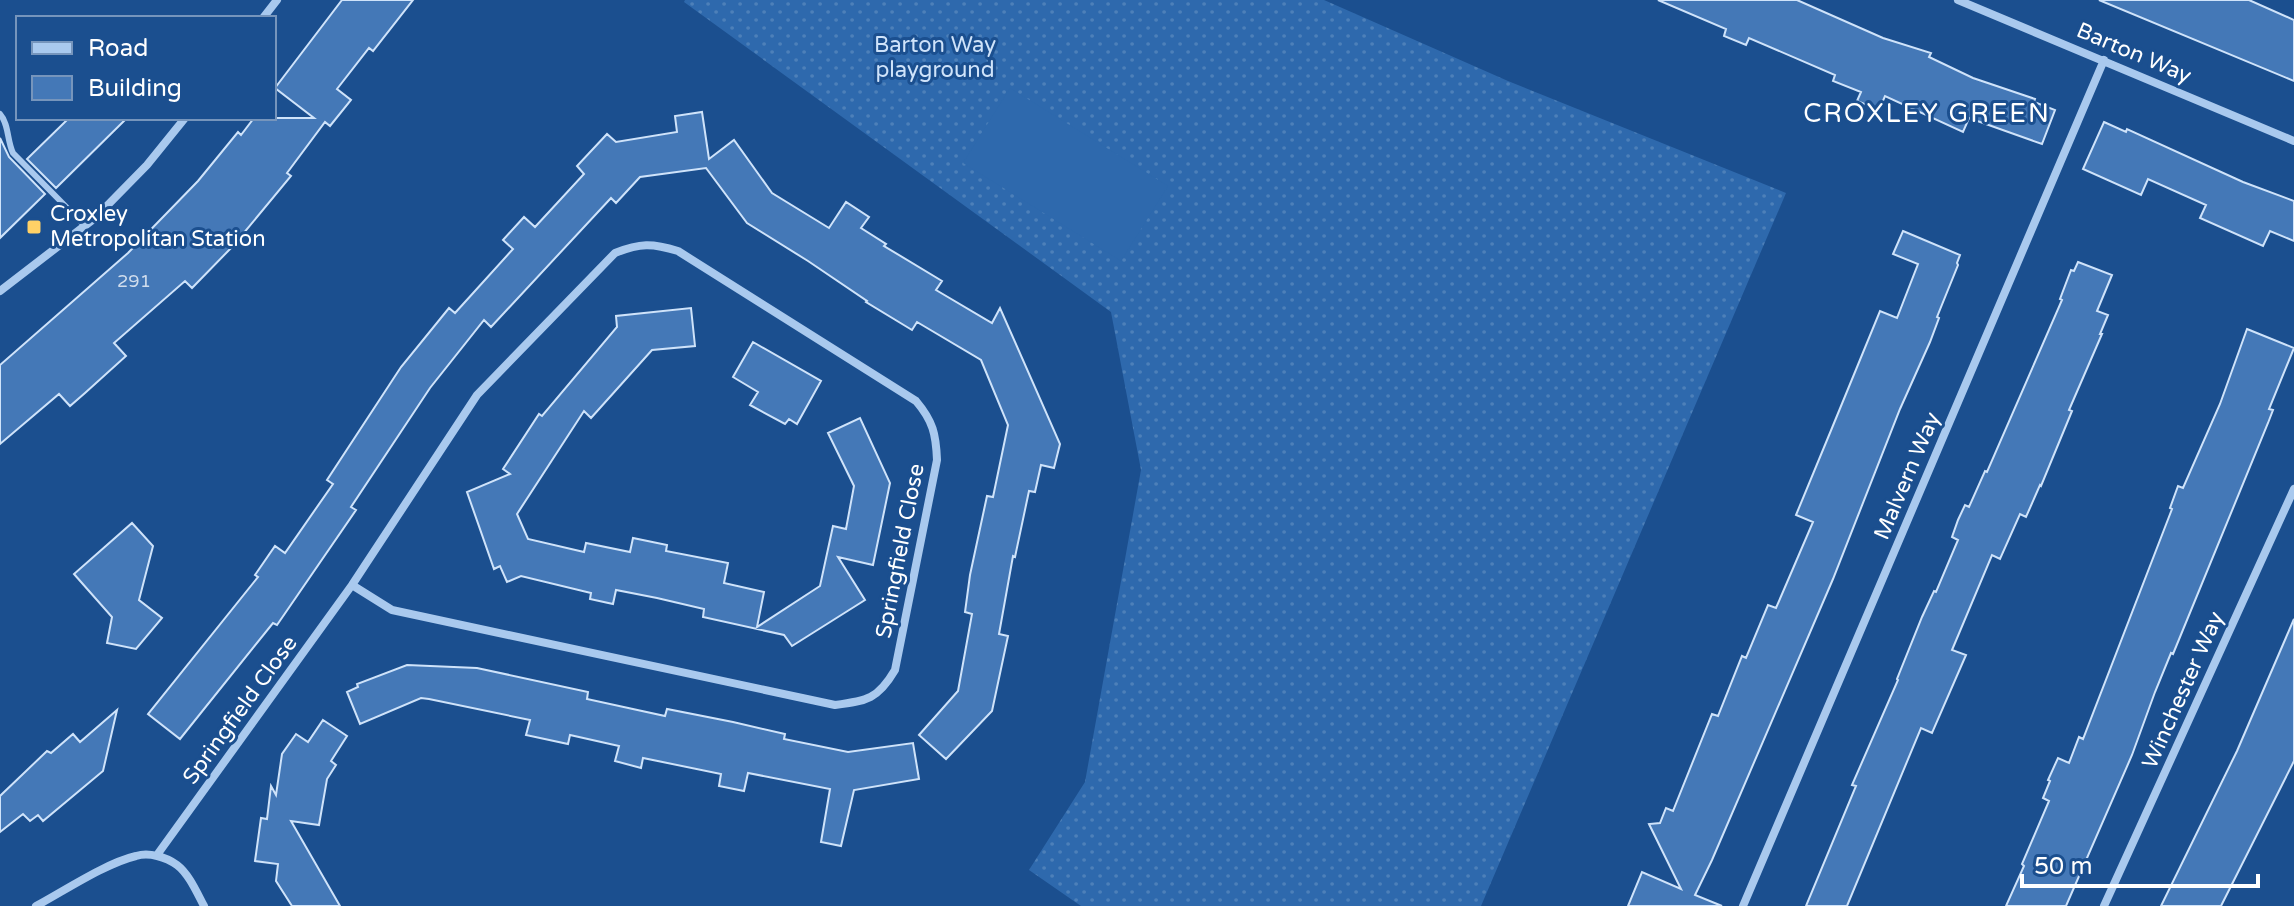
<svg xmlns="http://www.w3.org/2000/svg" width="2294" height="906" viewBox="0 0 2294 906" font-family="'Varela Round',sans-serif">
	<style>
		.grass { fill: url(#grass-dots) }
		.pitch { fill: #2e69ad }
		.building { fill: #4478b7; stroke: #cfe3fa; stroke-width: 2 }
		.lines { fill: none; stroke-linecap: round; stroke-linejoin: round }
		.lane { stroke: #a9c9ee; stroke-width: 6 }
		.street { stroke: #a9c9ee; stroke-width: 8 }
		.poi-dot { fill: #ffd166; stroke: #1b4f8f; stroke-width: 3 }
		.labels { text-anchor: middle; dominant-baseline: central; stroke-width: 6; stroke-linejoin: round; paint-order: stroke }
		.number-label { font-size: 18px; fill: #d0dded }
		.park-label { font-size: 22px; fill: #cfe3fa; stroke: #1b4f8f }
		.street-label { font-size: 22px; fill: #fff; stroke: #1b4f8f }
		.poi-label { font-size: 22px; fill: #fff; stroke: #1b4f8f; text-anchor: start }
		.quarter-label { font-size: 26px; letter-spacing: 2px; fill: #fff; stroke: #1b4f8f }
	</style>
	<defs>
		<pattern id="grass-dots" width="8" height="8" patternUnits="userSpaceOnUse" patternTransform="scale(2)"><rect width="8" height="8" fill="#2e69ad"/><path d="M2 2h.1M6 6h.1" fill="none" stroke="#4d80b9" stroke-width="1.8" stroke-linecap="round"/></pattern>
	</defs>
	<rect width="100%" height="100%" fill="#1b4f8f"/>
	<!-- grass -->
	<path class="grass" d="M685 0H1324L1508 81 1786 193 1481 906H1081L1029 870 1085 782 1141 470 1111 312 684 2Z"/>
	<!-- pitch -->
	<path class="pitch" d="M1010 88 1168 186 1121 261 963 163Z"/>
	<!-- building -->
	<path class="building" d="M342 0H413L373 51 369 48 337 89 351 100 330 126 325 122 287 173 291 176 233 246 192 288 185 281 114 343 126 356 85 393 70 406 59 394 0 444V365L128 253 198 181 238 132 241 135 254 118H314L275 88Z
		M1658 0H1797L1883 38 1931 53 1929 57 1973 78 2035 99 2034 102 2055 110 2042 144 1969 118 1963 132 1885 96 1879 110 1857 101 1861 92 1833 81 1835 75 1749 38 1746 45 1724 36 1726 29Z
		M2099 0H2249L2294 20V81Z
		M702 112 709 159 734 140 772 193 829 228 846 202 869 217 861 228 886 244 884 246 942 281 936 290 992 323 1000 308 1060 444 1054 468 1041 465 1035 492 1029 491 1015 557 1013 556 999 634 1008 636 992 711 946 759 919 735 958 691 972 614 965 612 970 575 987 496 993 497 1008 425 981 360 917 322 912 330 866 302 867 301 808 261 747 223 706 168 640 177 616 203 611 198 491 327 484 320 430 388 351 507 356 510 277 625 273 623 180 739 148 714 258 577 255 575 275 546 285 553 333 484 327 480 401 367 449 308 455 313 513 249 503 240 524 217 535 227 584 174 577 166 607 134 616 142 677 132 675 116Z
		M69 118H127L56 188 27 159Z
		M2104 122 2126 132 2127 129 2243 182 2294 201V241L2270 231 2263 246 2200 218 2206 205 2148 179 2141 195 2083 169Z
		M0 138 9 157 45 194 0 238Z
		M1903 231 1960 255 1957 263 1958 265 1937 317 1939 318 1930 342 1900 409 1833 579 1712 860 1695 895 1722 906H1628L1642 872 1681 889 1649 824 1660 823 1666 808 1673 811 1712 714 1718 716 1742 656 1746 658 1768 605 1776 608 1813 522 1796 515 1832 428 1880 311 1897 318 1918 264 1893 254Z
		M2078 262 2112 275 2097 311 2108 315 2100 334H2102L2069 410 2072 411 2041 486 2040 485 2026 517 2020 514 2000 559 1992 555 1952 650 1966 655 1932 733 1921 728 1847 906H1806L1856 786 1852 785 1898 680 1897 679 1922 617 1934 591 1936 592 1958 540 1952 537 1958 520 1965 505 1969 507 1985 471 1987 472 2062 300 2060 299 2071 270 2074 271Z
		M691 308 695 346 652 350 591 418 584 411 517 514 528 539 584 552 586 543 630 552 633 538 667 545 666 551 728 563 724 583 764 592 757 627 820 586 833 526 846 529 854 486 828 433 860 418 890 483 873 565 838 557 865 600 792 646 784 635 703 617 704 609 657 598 616 590 613 604 590 599 591 593 521 576 507 582 500 566 494 569 467 492 510 474 503 469 539 414 542 416 617 327 616 316Z
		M2247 329 2294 348 2269 409 2273 410 2268 423 2173 654 2171 653 2155 692 2132 755 2066 906H2006L2024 866 2022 864 2049 801 2043 798 2050 781 2048 780 2058 758 2069 763 2079 737 2083 739 2172 509 2170 508 2178 486 2183 488 2220 404Z
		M753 342 821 381 797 424 789 419 785 424 750 405 758 392 733 377Z
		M132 523 153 546 139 600 162 618 136 649 107 643 112 617 74 574Z
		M2294 619V761L2221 906H2161L2237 751Z
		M407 665 477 668 588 692 587 699 665 716 667 709 733 722 785 734 784 739 848 752 913 743 919 779 854 790 841 846 821 842 830 789 748 773 744 791 719 786 721 774 643 758 641 768 615 761 619 746 570 735 568 744 526 735 530 720 429 699 421 698 360 724 347 692 358 687 357 684Z
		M117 710 103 771 43 821 38 815 30 821 23 814 0 832V796L47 751 51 753 73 734 80 742Z
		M323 720 347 736 331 761 336 765 327 779 319 825 291 821 340 906H292L276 881 278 864 255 861 261 818 267 819 271 786 276 795 282 754 296 734 308 742Z"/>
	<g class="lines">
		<!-- lane -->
		<path class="lane" d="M0 114C9 124 7 141 13 153L85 226"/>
		<!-- street -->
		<path class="street" d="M1958 0 2294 141
			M263 18 277 0
			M0 291 95 218 147 165 185 118
			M157 855 352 585 477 395 615 253C640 243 652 243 678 251L916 401C933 421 936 434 937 460L895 670C878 699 867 701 835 705L392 610 352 585
			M36 906C64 891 106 863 136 856 149 852 166 857 177 865 189 874 197 893 204 906
			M1743 906 2104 60
			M2104 906 2294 489"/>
	</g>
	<!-- markers -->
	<rect class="poi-dot" x="26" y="219" width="16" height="16" rx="4"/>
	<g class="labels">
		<!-- number labels -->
		<g class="number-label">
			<text x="134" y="281">291</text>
		</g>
		<!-- park labels -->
		<g class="park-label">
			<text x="935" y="45">Barton Way<tspan x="935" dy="25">playground</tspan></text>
		</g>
		<!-- street labels -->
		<g class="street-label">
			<text transform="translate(2134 53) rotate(23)">Barton Way</text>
			<text transform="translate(1907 476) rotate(-67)">Malvern Way</text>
			<text transform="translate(900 551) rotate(-79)">Springfield Close</text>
			<text transform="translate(2183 690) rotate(-66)">Winchester Way</text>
			<text transform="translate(240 710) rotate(-54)">Springfield Close</text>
		</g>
		<!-- poi labels -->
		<g class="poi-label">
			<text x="50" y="214">Croxley<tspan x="50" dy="25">Metropolitan Station</tspan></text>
		</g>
		<!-- quarter labels -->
		<g class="quarter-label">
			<text x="1927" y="113">CROXLEY GREEN</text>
		</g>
	</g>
	<!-- legend -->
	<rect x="16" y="16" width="260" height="104" fill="#1b4f8f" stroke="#7695bc" stroke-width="2"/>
	<rect x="32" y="42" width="40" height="12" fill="#a9c9ee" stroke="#7695bc" stroke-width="2"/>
	<text x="88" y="56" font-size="24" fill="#ffffff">Road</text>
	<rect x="32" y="76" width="40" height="24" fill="#4478b7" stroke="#7695bc" stroke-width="2"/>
	<text x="88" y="96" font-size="24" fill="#ffffff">Building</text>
	<!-- scale -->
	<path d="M2022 874v12h236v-12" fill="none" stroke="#ffffff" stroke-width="4"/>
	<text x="2034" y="874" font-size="24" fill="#ffffff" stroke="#1b4f8f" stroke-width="6" paint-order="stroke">50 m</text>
</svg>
